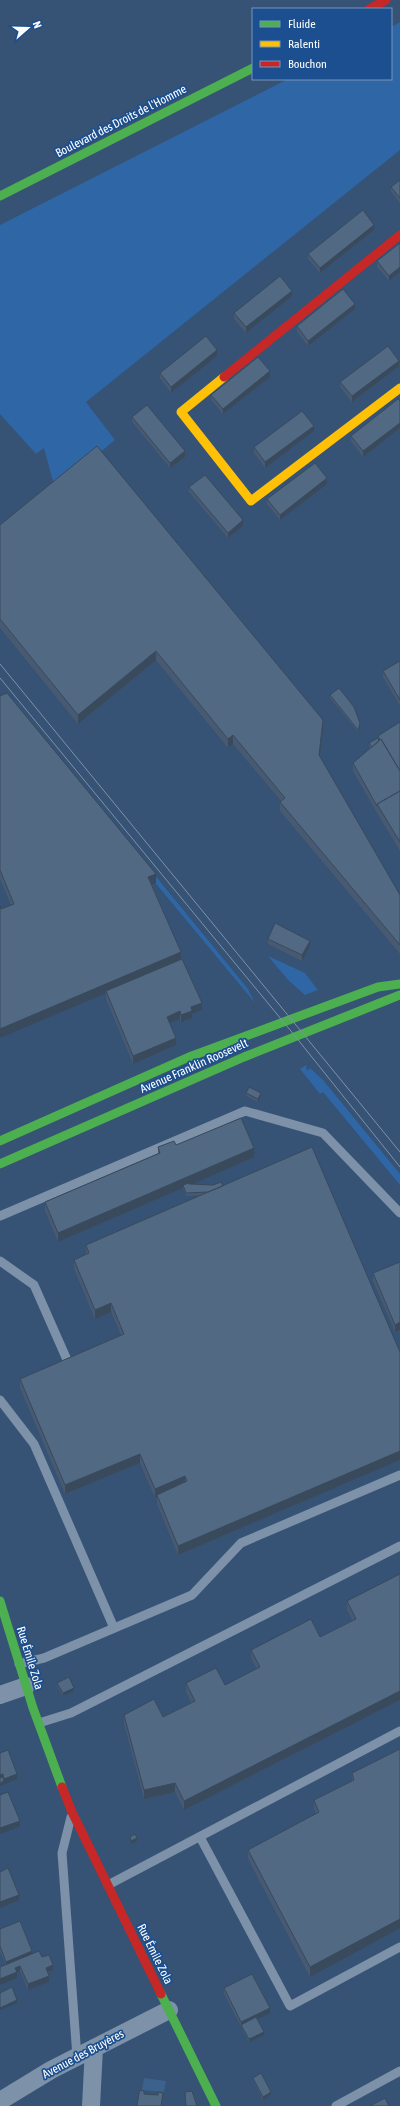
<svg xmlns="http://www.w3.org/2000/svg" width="400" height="2106" viewBox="0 0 400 2106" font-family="'Asap Condensed',sans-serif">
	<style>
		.green { fill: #2f66a5 }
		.water { fill: #3b618d }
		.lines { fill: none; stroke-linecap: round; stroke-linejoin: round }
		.lane { stroke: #7d92a8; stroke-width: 9 }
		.street { stroke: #7d92a8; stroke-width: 18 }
		.fast { stroke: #4caf50; stroke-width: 9 }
		.slow { stroke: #ffc107; stroke-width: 9 }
		.jam { stroke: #c62828; stroke-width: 9 }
		.tram { stroke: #7e92a7; stroke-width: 1 }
		.wall { fill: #475a72 }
		.shaded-wall { fill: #394a5c }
		.building { fill: #526984; stroke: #394a5c }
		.labels { text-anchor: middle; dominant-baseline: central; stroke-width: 3.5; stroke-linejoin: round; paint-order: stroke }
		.street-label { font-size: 12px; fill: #fff; stroke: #1b4f8f }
	</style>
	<rect width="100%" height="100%" fill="#365274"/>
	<!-- green -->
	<path class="green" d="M400 22V150L86 402 115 440 55 489 44 448 36 454 0 414V225L288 79H391V27Z
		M108 818 248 989 255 1003 104 821Z
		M268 956 305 973 318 990 305 995 288 980Z
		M306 1065 307 1071 310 1068 323 1080 400 1174V1185L323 1092 320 1094 300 1069Z"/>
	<!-- water -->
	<path class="water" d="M144 2078 166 2081 164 2092 142 2090Z"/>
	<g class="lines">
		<!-- lane -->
		<path class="lane" d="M0 1216 245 1111 323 1133 400 1213
			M0 1261 34 1285 68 1362
			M0 1400 34 1444 114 1628
			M19 1664 44 1658 192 1595 241 1543 400 1475
			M39 1723 71 1713 400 1546
			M71 1817 62 1853 77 2057
			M200 1837 290 2006 400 1947
			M108 1885 400 1731
			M336 2106 400 2071"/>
		<!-- street -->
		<path class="street" d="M0 1695 26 1686
			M0 2101 51 2070 169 2010
			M91 2106 94 2048"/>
		<!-- fast -->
		<path class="fast" d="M0 196 253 68
			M0 1141 189 1057 378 987 400 984
			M0 1164 244 1057 400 995
			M0 1601 33 1708 62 1787
			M161 1994 216 2106"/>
		<!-- slow -->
		<path class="slow" d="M224 377 181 412 251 501 400 388"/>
		<!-- jam -->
		<path class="jam" d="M369 9 386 0
			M224 377 400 235
			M62 1787 72 1812 161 1994"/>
		<!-- tram -->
		<path class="tram" d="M0 664 400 1152
			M0 678 295 1036 400 1167"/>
	</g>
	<!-- wall -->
	<path class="wall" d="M400 180V203L391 192V187Z
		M374 230 320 273 308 259V254Z
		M400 243 389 281 377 267V261Z
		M292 296 246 333 234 319V313Z
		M355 309 308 346 297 332V326Z
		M217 356 171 393 160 378V373Z
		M399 366 352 402 340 387V382Z
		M270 377 223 414 211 400V395Z
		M400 401V428L363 457 351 441V436Z
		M132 417 185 457 170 468 132 422Z
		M314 431 265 468 254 453V447Z
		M327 484 280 520 267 504V499Z
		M189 487 243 526 228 538 189 492Z
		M0 525 323 729 320 756 400 895V954L280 811V802L281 801 233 744 228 748 156 660 78 724 0 628Z
		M400 661V706L383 677V671Z
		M330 695 360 726 358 732 330 698Z
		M0 696 156 883 152 884 202 1010 192 1014V1018L181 1022 180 1019 169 1023 176 1045 133 1064 106 999V993L1 909 11 905 0 879Z
		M400 722V851L377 813 353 771V763L371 748 369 746V743L378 738V736Z
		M268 939 310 946 302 961 268 944Z
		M246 1093 261 1096 258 1102 246 1096Z
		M176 1145 254 1157 192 1184 223 1186 400 1352V1460L178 1555 157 1504V1497L155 1498 140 1463 65 1494 20 1388V1379L121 1335 111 1312 95 1319 74 1269V1260L86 1254V1245L200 1195 186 1196 183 1188 58 1242 45 1211V1202L158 1154V1147Z
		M400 1262V1330L395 1332 373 1281V1273Z
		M400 1574V1700L184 1810 175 1792 144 1799 124 1724V1715L163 1717 191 1703 186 1692V1683L225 1685 257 1669 251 1659V1650L320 1637 352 1620 347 1610V1601Z
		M57 1683 74 1691 63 1696 57 1686Z
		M400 1749 310 1977 248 1859V1850L316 1814 314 1809V1800L352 1781V1773Z
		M0 1929 32 1954 42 1957 53 1970 48 1973 49 1982 28 1990 20 1971 17 1973V1978L0 1985V1967L6 1965 0 1952Z
		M224 1988 270 2013 257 2019 264 2035 249 2042 224 1994Z
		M253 2078 271 2095 263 2100 253 2080Z"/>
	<!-- shaded-wall -->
	<path class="shaded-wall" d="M374 225V230L320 273V268Z
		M400 267V272L389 281V276Z
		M292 291V296L246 333V327Z
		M355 304V309L308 346V341Z
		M217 350V356L171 393V387Z
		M399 361V366L352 402V396Z
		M270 371V377L223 414V409Z
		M400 423V428L363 457V451Z
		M314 426V431L265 468V462Z
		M185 451V457L170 468V463Z
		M327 478V484L280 520V515Z
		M243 520V526L228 538V533Z
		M156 651V660L78 724V715Z
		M323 720V729L319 764V755Z
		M360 723V726L358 732V730Z
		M233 735V744L228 748V739Z
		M156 874V883L148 886V877Z
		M310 941V946L302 961V955Z
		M181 952V961L106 991V993L0 1038V1029Z
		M202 1003V1010L192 1014V1018L181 1022V1015L191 1007Z
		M180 1011V1019L167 1024V1017Z
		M176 1038V1045L133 1064V1056Z
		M261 1093V1096L258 1102V1099Z
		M254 1148V1157L184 1188 183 1185V1188L58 1242V1233Z
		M111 1303V1312L95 1319V1310Z
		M400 1322V1330L395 1332V1325Z
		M400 1451V1460L178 1555V1546Z
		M140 1454V1463L65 1494V1485Z
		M185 1476V1485L157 1495V1497L155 1498V1489Z
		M74 1688V1691L63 1696V1693Z
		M400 1691V1700L184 1810V1801Z
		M3 1774V1780L0 1781V1775Z
		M17 1774V1779L0 1786V1783L4 1781V1779Z
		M175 1783V1792L144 1799V1790Z
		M20 1821V1826L0 1834V1828Z
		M137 1838V1841L131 1844V1841Z
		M19 1895V1900L0 1908V1902Z
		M400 1919V1928L310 1977V1967Z
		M32 1951V1956L6 1967V1962Z
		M53 1965V1970L46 1973V1968Z
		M20 1966V1971L17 1973V1978L0 1985V1979L15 1968Z
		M49 1976V1982L28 1990V1984Z
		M17 2000V2003L0 2010V2008Z
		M270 2008V2013L242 2027 241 2025V2022Z
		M264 2032V2035L249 2042V2039Z
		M271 2092V2095L263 2100V2097Z"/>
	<!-- building -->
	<path class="building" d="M400 180V198L391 187Z
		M363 210 374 225 320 268 308 254Z
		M400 243V267L389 276 377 261Z
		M280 276 292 291 246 327 234 313Z
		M343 289 355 304 308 341 297 326Z
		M206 336 217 350 171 387 160 373Z
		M388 346 399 361 352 396 340 382Z
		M258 357 270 371 223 409 211 395Z
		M398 399 400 401V423L363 451 351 436Z
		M147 405 185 451 170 463 132 417Z
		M302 411 314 426 265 462 254 447Z
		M97 446 323 720 319 755 400 895V945L280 802 285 798 233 735 228 739 156 651 78 715 0 619V525Z
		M315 463 327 478 280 515 267 499Z
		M205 475 243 520 228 533 189 487Z
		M400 661V700L383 671Z
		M339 688 354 707 360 723 358 730 330 695Z
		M7 693 156 874 148 877 181 952 0 1029V906L1 909 14 904 0 870V696Z
		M400 722V771L381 739 380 740 378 736Z
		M378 738 379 741 372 747 369 743Z
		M381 739 400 771V791L377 804V806L353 763Z
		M400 791V842L377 804Z
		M275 923 310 941 302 955 268 939Z
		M182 959 202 1003 191 1007 192 1011 181 1015 180 1011 167 1017 176 1038 133 1056 106 991Z
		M249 1087 261 1093 258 1099 246 1093Z
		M241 1118 254 1148 58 1233 45 1202 160 1153 158 1147 174 1141 176 1145Z
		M312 1147 400 1352V1451L178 1546 157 1495 187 1481 185 1476 155 1489 140 1454 65 1485 20 1379 124 1334 111 1303 95 1310 74 1260 89 1253 86 1245Z
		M221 1182 223 1186 208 1192 186 1193 183 1185 189 1183V1184L213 1185Z
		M400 1262V1322L395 1325 373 1273Z
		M400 1574V1691L184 1801 175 1783 144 1790 124 1715 154 1699 163 1717 195 1701 186 1683 216 1668 225 1685 260 1667 251 1650 311 1619 320 1637 356 1619 347 1601Z
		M69 1677 74 1688 63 1693 57 1683Z
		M400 1749V1919L310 1967 248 1850 319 1812 314 1800 354 1780 352 1773Z
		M8 1750 17 1774 4 1779 3 1774 0 1775V1753Z
		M3 1777 4 1781 0 1783V1778Z
		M8 1792 20 1821 0 1828V1795Z
		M135 1834 137 1838 131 1841 130 1837Z
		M8 1868 19 1895 0 1902V1872Z
		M20 1921 32 1951 6 1962 0 1946V1929Z
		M39 1951 42 1957 49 1955 53 1965 46 1968 49 1976 28 1984 20 1966 15 1968 17 1972 0 1979V1967Z
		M252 1974 270 2008 241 2022 224 1988Z
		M12 1987 17 2000 0 2008V1993Z
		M256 2017 264 2032 249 2039 241 2025Z
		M261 2073 271 2092 263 2097 253 2078Z
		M140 2090 144 2091V2094L158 2095V2092L163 2093 161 2106H137L139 2093Z
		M192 2091 197 2106H186L185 2092Z
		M385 2098 389 2106H370Z"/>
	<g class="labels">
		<!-- street labels -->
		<g class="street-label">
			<text transform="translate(121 121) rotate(-27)">Boulevard des Droits de l'Homme</text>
			<text transform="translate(194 1066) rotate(-24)">Avenue Franklin Roosevelt</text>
			<text transform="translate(30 1658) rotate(73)">Rue Émile Zola</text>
			<text transform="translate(155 1954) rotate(64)">Rue Émile Zola</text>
			<text transform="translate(83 2054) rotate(-28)">Avenue des Bruyères</text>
		</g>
	</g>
	<!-- legend -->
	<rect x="252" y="8" width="140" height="72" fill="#1b4f8f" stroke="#7695bc"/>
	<rect x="260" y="21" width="20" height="6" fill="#4caf50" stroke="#7695bc"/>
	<text x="288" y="28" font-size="12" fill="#ffffff">Fluide</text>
	<rect x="260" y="41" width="20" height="6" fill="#ffc107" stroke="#7695bc"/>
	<text x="288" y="48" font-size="12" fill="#ffffff">Ralenti</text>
	<rect x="260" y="61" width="20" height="6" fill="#c62828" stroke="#7695bc"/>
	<text x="288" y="68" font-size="12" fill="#ffffff">Bouchon</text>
	<!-- north arrow -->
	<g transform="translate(28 28) rotate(70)" stroke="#1b4f8f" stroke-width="3" paint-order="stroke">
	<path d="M0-3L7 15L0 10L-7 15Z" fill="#ffffff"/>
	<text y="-6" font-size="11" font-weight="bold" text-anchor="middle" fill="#ffffff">N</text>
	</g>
</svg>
